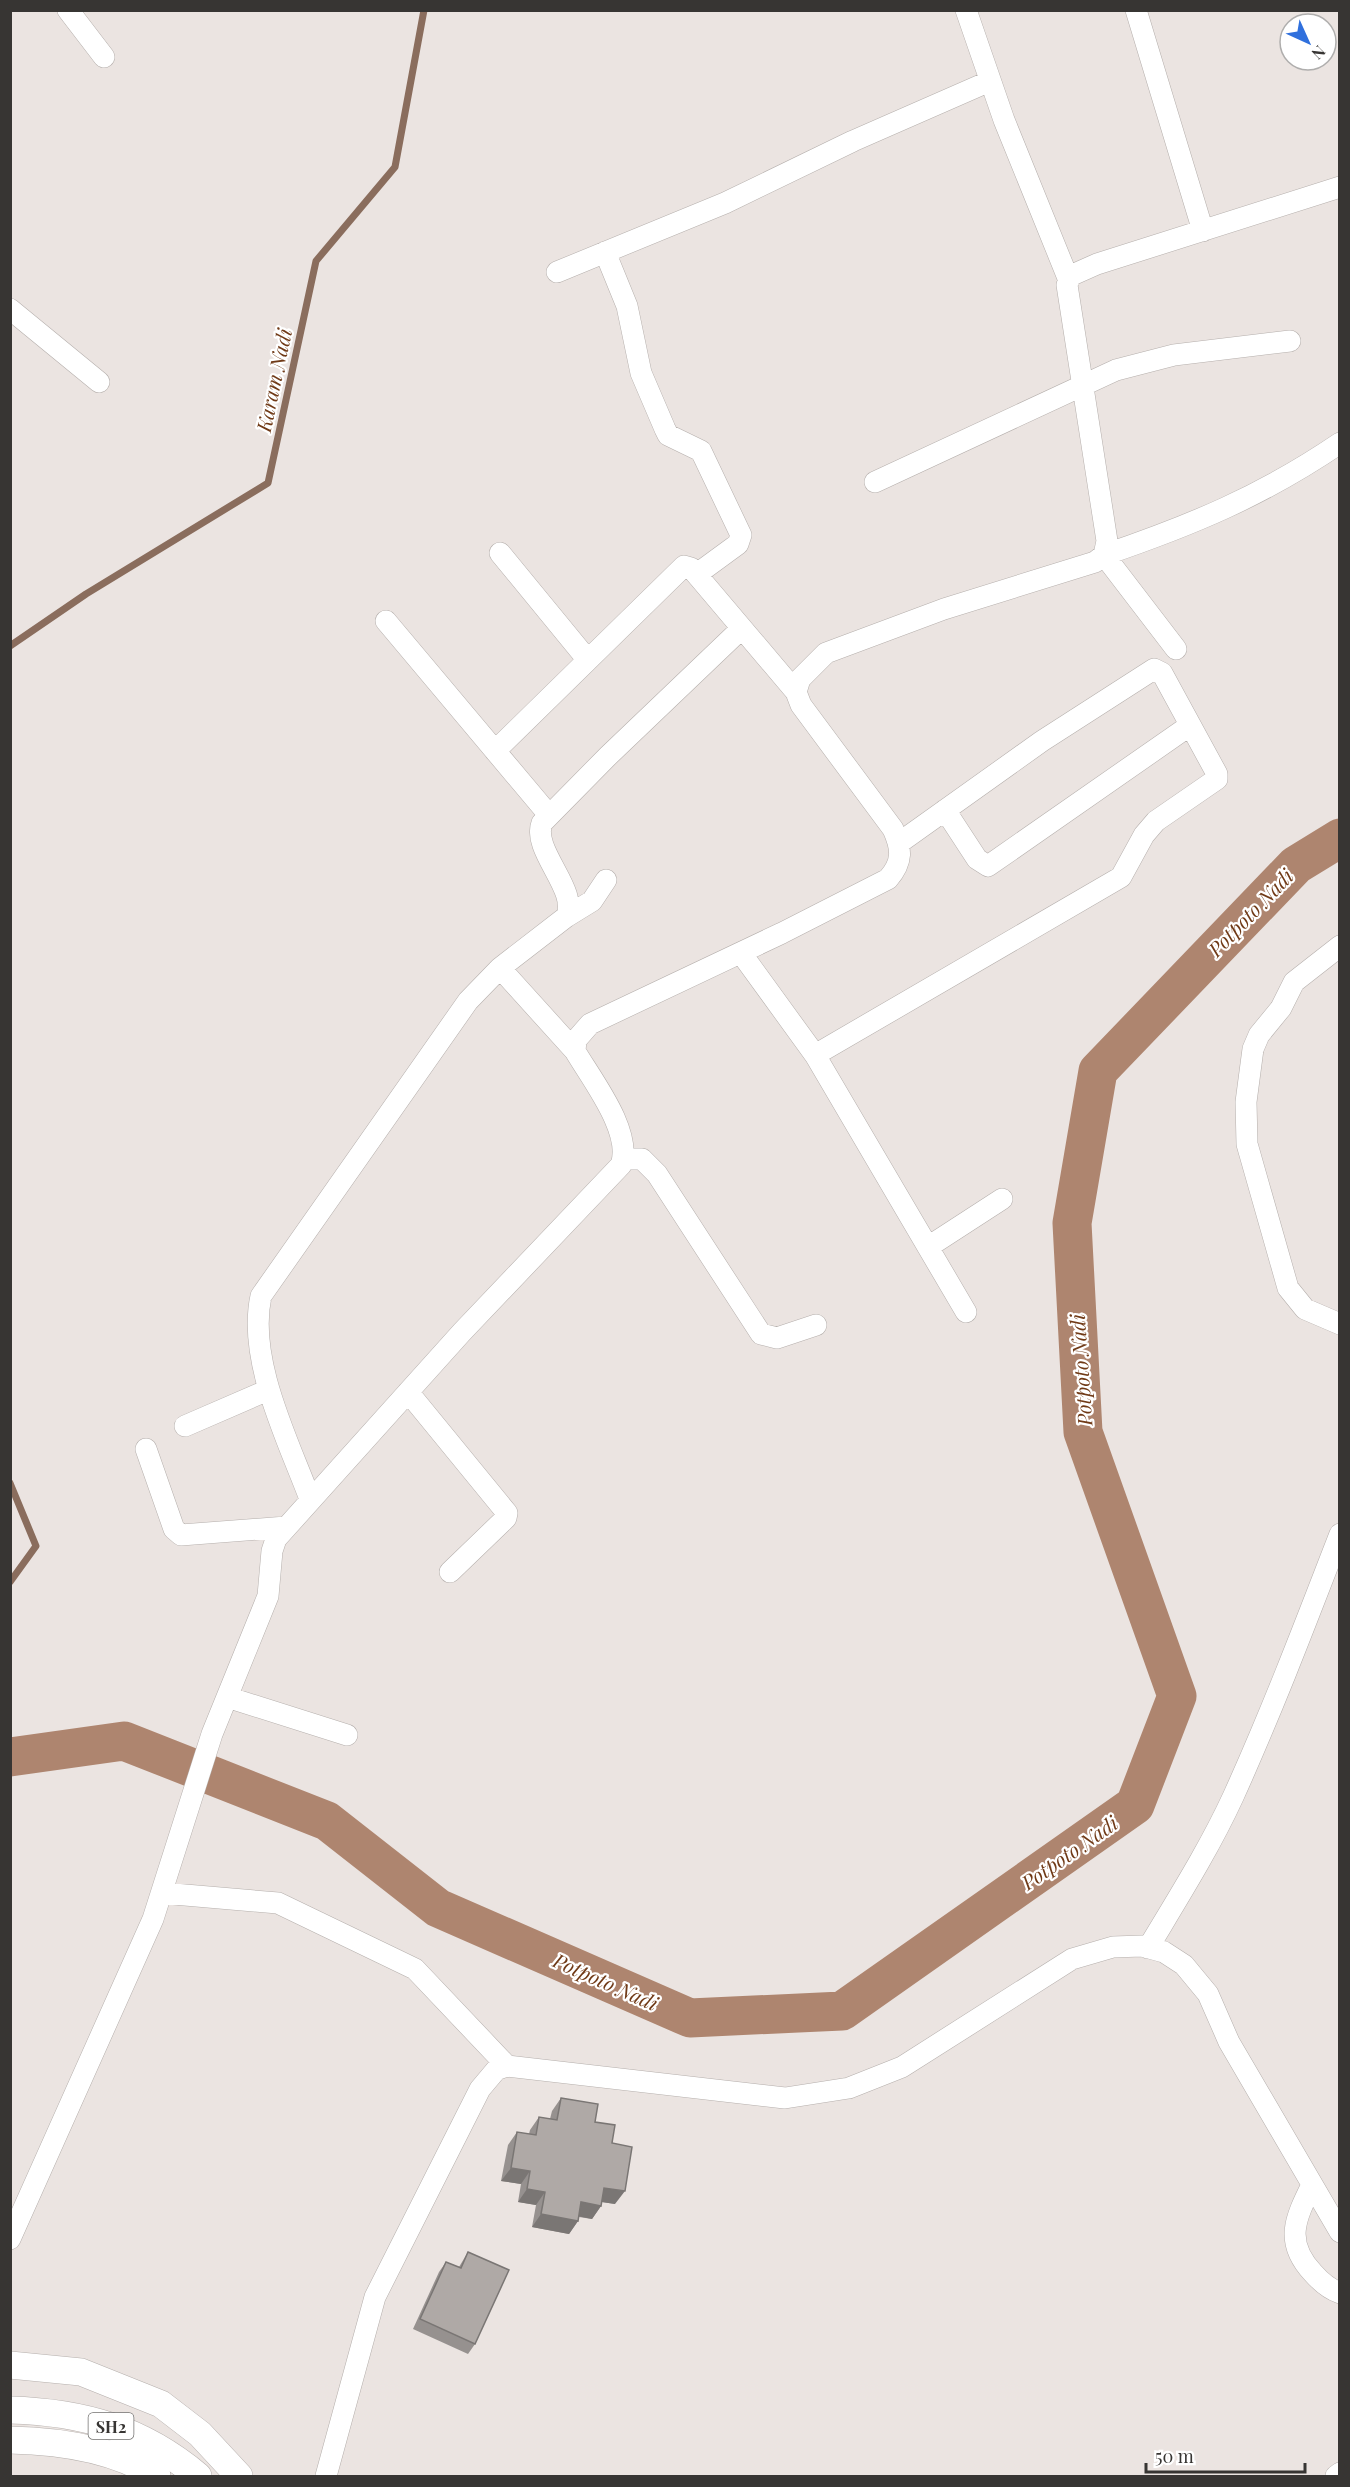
<svg xmlns="http://www.w3.org/2000/svg" width="1350" height="2487" viewBox="0 0 1350 2487" font-family="'Playfair Display',serif">
	<style>
		.lines { fill: none; stroke-linecap: round; stroke-linejoin: round }
		.stream { stroke: #8a6d5d; stroke-width: 7 }
		.river { stroke: #ae856f; stroke-width: 39 }
		.minor-casing { stroke: #b5afac; stroke-width: 22 }
		.major-casing { stroke: #b5afac; stroke-width: 28 }
		.minor { stroke: #fff; stroke-width: 21 }
		.major { stroke: #fff; stroke-width: 27 }
		.wall { fill: #96918f }
		.shaded-wall { fill: #7a7674 }
		.building { fill: #afa9a6; stroke: #7a7674; stroke-width: 1.5 }
		.labels { text-anchor: middle; dominant-baseline: central; stroke-width: 4.5; stroke-linejoin: round; paint-order: stroke }
		.shield { fill: #fff; stroke: #737270; stroke-width: 1.5 }
		.shield-label { font-size: 16px; font-weight: bold; fill: #373533 }
		.water-label { font-size: 20px; font-style: italic; fill: #703a17; stroke: #fff }
	</style>
	<rect width="100%" height="100%" fill="#ebe4e1"/>
	<g class="lines">
		<!-- stream -->
		<path class="stream" d="M10 646 86 594 268 483 316 261 395 167 424 10
			M10 1483 36 1546 10 1582"/>
		<!-- river -->
		<path class="river" d="M10 1757 124 1741 327 1821 438 1908 690 2018 842 2011 1135 1805 1177 1696 1083 1432 1072 1223 1098 1071 1296 865 1340 838"/>
		<defs>
			<path id="minor" d="M68 10 104 57
				M966 10 1004 120 1068 278
				M1136 10 1203 231
				M605 252 627 306 641 373 665 429 668 435 701 451 741 535 738 544 697 574
				M557 272 725 203 853 141 990 81
				M10 309 99 382
				M875 482 1116 370 1174 355 1290 341
				M500 553 587 659
				M386 621 549 815
				M1176 649 1104 555C1192 525 1262 496 1340 443
				M495 751 684 566 691 568 796 692
				M945 810 977 859 988 866 1189 726
				M566 917 592 901 606 880
				M1340 946 1294 982 1281 1008 1259 1035 1253 1049 1246 1102 1247 1144 1288 1288 1305 1309 1340 1324
				M741 953 815 1055 966 1312
				M500 968 575 1051
				M815 1055 1121 877 1144 835 1156 821 1217 779V774L1162 673 1154 669 1042 741 899 843
				M623 1159H642L657 1174 761 1334 777 1338 816 1325
				M928 1247 1002 1199
				M408 1392 507 1513 506 1518 450 1572
				M185 1426 268 1390
				M146 1449 174 1529 181 1535 286 1527
				M310 1499C288 1440 247 1360 261 1296L468 1001 500 968 566 917C580 891 531 850 542 823L608 756 741 629
				M227 1697 347 1735
				M162 1893 278 1903 415 1969 507 2066
				M1148 1948C1178 1898 1209 1849 1233 1797 1272 1711 1306 1622 1340 1534
				M1312 2185C1295 2219 1284 2242 1313 2273 1320 2281 1329 2289 1340 2293
				M10 2239 153 1919 212 1734 268 1596 272 1551 276 1539 462 1332 621 1165C633 1132 592 1080 575 1051L576 1040 590 1024 782 933 888 879C903 862 902 849 893 829L801 705 796 692 800 679 826 653 944 609 1095 562 1104 555 1107 541 1067 285 1070 276 1097 264 1340 187
				M326 2476 375 2297 480 2089 496 2070 507 2066 785 2098 849 2088 902 2067 1072 1959 1113 1947 1142 1946 1164 1952 1184 1965 1208 1994 1229 2042 1340 2232
				M1336 2476 1340 2473"/>
			<path id="major" d="M10 2365 81 2372 161 2404 200 2434 239 2476
				M10 2410C83 2412 142 2429 198 2476
				M10 2440C60 2441 115 2449 157 2476"/>
		</defs>
		<!-- minor casing -->
		<use href="#minor" class="minor-casing"/>
		<!-- major casing -->
		<use href="#major" class="major-casing"/>
		<!-- minor -->
		<use href="#minor" class="minor"/>
		<!-- major -->
		<use href="#major" class="major"/>
	</g>
	<!-- wall -->
	<path class="wall" d="M561 2098 595 2122 612 2143 615 2204 602 2202 601 2206 592 2219 579 2217 578 2221 569 2234 532 2227 536 2205 518 2202 521 2184 501 2181 508 2145 517 2132 529 2134 530 2130 539 2117 550 2119 552 2111Z
		M468 2252 475 2344 468 2354 413 2329 439 2272 446 2262 459 2267Z"/>
	<!-- shaded-wall -->
	<path class="shaded-wall" d="M511 2168 530 2171 521 2184 501 2181Z
		M604 2188 625 2191 615 2204 595 2201Z
		M527 2189 545 2192 536 2205 518 2202Z
		M581 2202 601 2206 592 2219 572 2215Z
		M541 2214 578 2221 569 2234 532 2227Z"/>
	<!-- building -->
	<path class="building" d="M561 2098 598 2104 595 2122 615 2125 612 2143 632 2147 625 2191 604 2188 601 2206 581 2202 578 2221 541 2214 545 2192 527 2189 530 2171 511 2168 517 2132 536 2135 539 2117 557 2120Z
		M468 2252 509 2270 475 2344 420 2319 446 2262 461 2268Z"/>
	<g class="labels">
		<!-- shield labels -->
		<rect class="shield" x="88.5" y="2413" width="45" height="26" rx="4.5"/>
		<g class="shield-label">
			<text x="111" y="2426">SH2</text>
		</g>
		<!-- water labels -->
		<g class="water-label">
			<text transform="translate(273 380) rotate(-78)">Karam Nadi</text>
			<text transform="translate(1250 912) rotate(-46)">Potpoto Nadi</text>
			<text transform="translate(1080 1370) rotate(-94)">Potpoto Nadi</text>
			<text transform="translate(1069 1852) rotate(-35)">Potpoto Nadi</text>
			<text transform="translate(606 1981) rotate(24)">Potpoto Nadi</text>
		</g>
	</g>
	<!-- border -->
	<rect width="1350" height="2487" fill="none" stroke="#373533" stroke-width="24"/>
	<!-- north arrow -->
	<g transform="translate(1308 42) rotate(135)"><circle r="28" fill="#ffffff" stroke="#afaead" stroke-width="1.5"/>
	<path d="M0-4.5L10 22L0 15L-10 22Z" fill="#3070dd"/>
	<text y="-9" font-size="16" font-weight="bold" text-anchor="middle" fill="#373533">N</text>
	</g>
	<!-- scale -->
	<path d="M1146 2463v9h159v-9" fill="none" stroke="#373533" stroke-width="3"/>
	<text x="1155" y="2463" font-size="18" fill="#373533" stroke="#ffffff" stroke-width="4.5" paint-order="stroke">50 m</text>
</svg>
